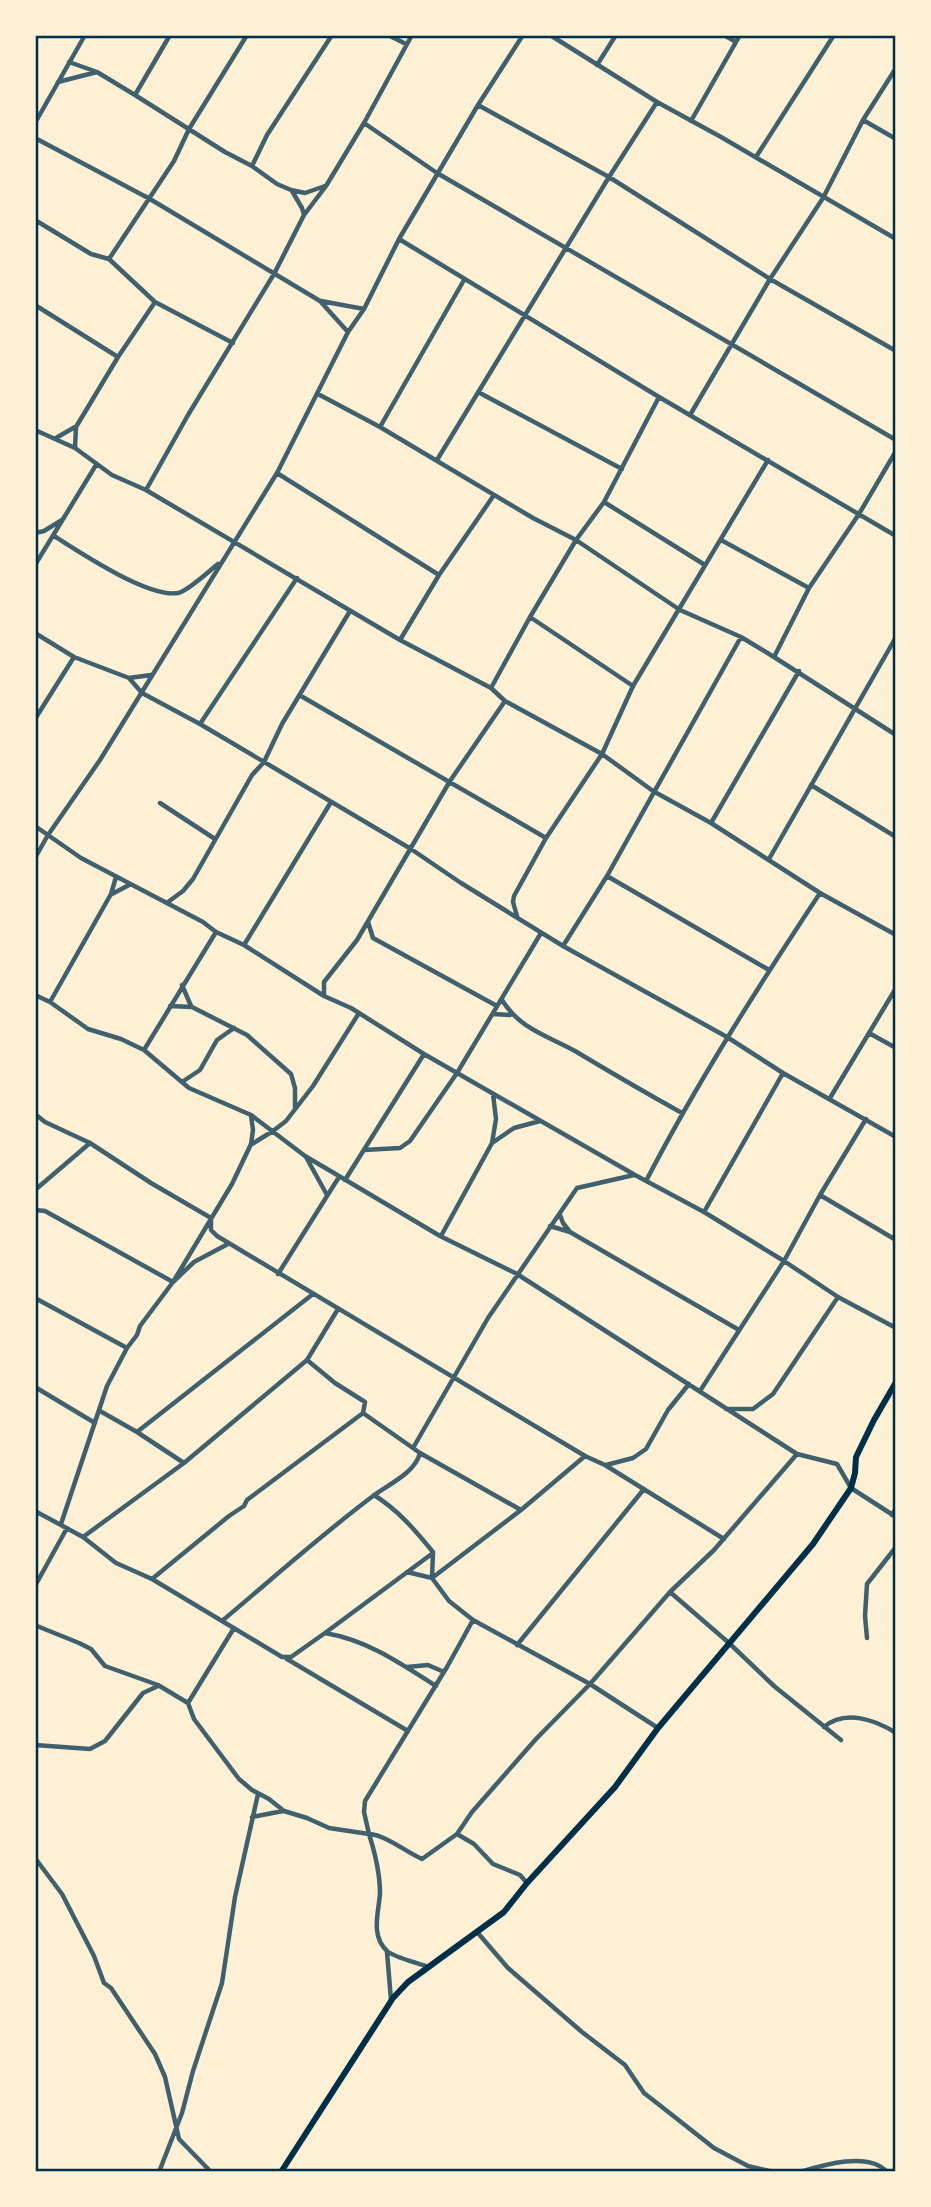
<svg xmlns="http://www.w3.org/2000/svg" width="931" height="2207" viewBox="0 0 931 2207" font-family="'Varela Round',sans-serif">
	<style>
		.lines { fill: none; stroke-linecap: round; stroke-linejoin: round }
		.minor { stroke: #3f606c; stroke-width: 4.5 }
		.secondary { stroke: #003049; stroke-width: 6 }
		.neatline { fill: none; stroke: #003049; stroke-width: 2.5 }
	</style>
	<rect width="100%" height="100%" fill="#fdf0d5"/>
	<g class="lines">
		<!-- minor -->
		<path class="minor" d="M388 35 406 44
			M550 35 657 102 721 137 896 239
			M724 35 736 42
			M894 35 896 36
			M69 62 97 72 135 95 225 152 252 166 277 184 291 190 305 193 325 186
			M597 65 616 35
			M58 82 97 72
			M135 95 170 35
			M478 105 609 177 770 279 896 351
			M863 120 896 139
			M691 121 740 35
			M35 123 85 35
			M364 123 437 173 896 440
			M35 138 150 199 320 301 348 332
			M756 157 834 35
			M252 166 267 135 332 35
			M292 191 302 208 304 215
			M35 220 91 254 109 259 155 302 233 343
			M399 239 659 397 896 536
			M109 259 174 161 189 129 247 35
			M321 301 364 309
			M35 305 118 357
			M478 392 622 469
			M318 394 380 427 533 518 576 540 680 610 741 637 774 657 896 735
			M690 415 770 279 823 198 863 120 896 68
			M380 427 464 280
			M35 430 75 448 112 475 146 490 400 640 491 688 505 701 602 754 653 791 711 823 820 893 896 935
			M56 438 75 427
			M75 448 76 427 118 357 155 302
			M437 460 609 177 657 102
			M277 473 439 575
			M146 490 188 415 274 274 304 215 326 186 364 123 412 35
			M604 502 705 565
			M35 533 44 531 62 520
			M54 536C79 552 148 598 178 593 188 591 209 571 218 564
			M721 540 809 588
			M35 565 96 465
			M530 617 633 686
			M35 633 74 657 129 678 151 675
			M400 640 439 575 494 495
			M774 657 809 588 859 514 896 451
			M129 678 142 693 200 724 411 849 461 883 563 946 727 1037 783 1073 896 1137
			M491 688 530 617 576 540 604 502 659 397
			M301 696 546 838
			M35 719 74 657
			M200 724 297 578
			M811 785 896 837
			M160 803 215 839
			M711 823 799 671
			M35 826 81 858 203 922 216 932 244 945 324 996 351 1008 424 1054 635 1175 704 1212 784 1261 838 1297 896 1328
			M35 858 48 835 100 760 277 473 348 332 364 309 399 239 478 105 523 35
			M769 859 896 637
			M607 876 769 970
			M112 894 129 885
			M168 902 183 891 193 879 252 775 264 762 282 724 350 611
			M517 916 513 902 514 896 546 838 602 754 633 686 768 460
			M368 922 373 938 497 1006
			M244 945 331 802
			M563 946 607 876 741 637
			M182 985 191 1006
			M35 995 50 1002 88 1029 121 1039 144 1050 189 1088 251 1115 305 1156 339 1176 440 1236 517 1274 797 1454 837 1464 851 1488 896 1517
			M324 996V982L357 940 450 781 505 701
			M502 1000C520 1029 546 1035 575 1051 610 1072 646 1093 682 1113
			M50 1002 111 894 116 877
			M170 1006 192 1007 247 1035 291 1074 295 1088V1108
			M493 1014 510 1015
			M869 1033 896 1048
			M144 1050 216 932
			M182 1082 200 1070 217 1040 234 1028
			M830 1098 896 988
			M35 1114 45 1122 90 1143 151 1183 211 1218
			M492 1143 514 1128 540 1121
			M252 1144 273 1131 286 1121 313 1086 359 1013
			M364 1150 400 1148 410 1141 457 1073 541 933
			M306 1157 327 1195
			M345 1180 424 1054
			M646 1181C698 1081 758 987 820 893
			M35 1190 90 1143
			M820 1195 896 1240
			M35 1210 45 1211 173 1282 194 1262 228 1244
			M704 1212 783 1073
			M560 1215 563 1223 570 1232
			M211 1218V1230L217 1236 585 1456 605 1465 724 1539
			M550 1226 570 1232 739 1330
			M441 1236 492 1143 496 1119 493 1094
			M278 1274 339 1177
			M35 1298 127 1348
			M35 1387 95 1423
			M700 1391 784 1261 820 1195 866 1119
			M726 1409H753L773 1394 838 1297
			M100 1411 137 1432 184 1463
			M363 1413 420 1453 521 1510
			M137 1432 313 1294
			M413 1448 488 1318 577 1188 634 1175
			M606 1465 633 1458 646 1449 668 1410 689 1384
			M374 1495C398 1510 415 1530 433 1552L432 1578 449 1601 473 1620 590 1684 658 1728
			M35 1511 83 1537 116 1563 152 1579 282 1657H291L325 1633C367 1640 400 1663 436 1686
			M892 1515 896 1508
			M61 1524 107 1386 127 1348 137 1335 140 1326 173 1282 232 1184 251 1144 253 1130 251 1115
			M83 1537 184 1463 307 1360
			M407 1572 432 1578 521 1510 585 1456
			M152 1579 229 1516 244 1506 247 1500 363 1413 365 1402 335 1383 307 1360 338 1309
			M35 1586 67 1528
			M670 1592 729 1643 774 1686 841 1740
			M473 1620 447 1667 365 1801 364 1812 369 1834C386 1835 406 1852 422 1859L457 1834 472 1812 536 1739 590 1684 670 1592 714 1550 797 1454
			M222 1621C272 1579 321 1535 373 1496 389 1484 415 1473 420 1453
			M35 1624 37 1626 79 1643 91 1649 105 1666 158 1685 188 1703 234 1628
			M325 1633 433 1553
			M867 1638 865 1616 867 1584 896 1547
			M517 1645 644 1489
			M287 1659 408 1731
			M407 1667 428 1665 444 1672
			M188 1703 194 1719 239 1779 252 1790 269 1799 284 1811 307 1818 329 1828 369 1834C375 1853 380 1873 380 1893 379 1912 370 1935 387 1951 393 1957 418 1963 428 1967
			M824 1727C845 1709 876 1720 896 1733
			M35 1745 90 1749 105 1741 143 1693 158 1686
			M252 1817 283 1811
			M457 1834 474 1844 493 1864 520 1875 527 1883
			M35 1858 62 1894 94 1956 104 1983 111 1988 155 2054 165 2077 179 2139 211 2172
			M477 1932 508 1968 582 2032 625 2065 644 2093 662 2107 714 2148 748 2166 774 2172
			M387 1952 391 2000
			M159 2172 182 2113 193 2071 222 1983 235 1897 258 1794
			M800 2172C823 2165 869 2151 887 2172"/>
		<!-- secondary -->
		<path class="secondary" d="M281 2172 393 1998 408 1982 504 1912 527 1883 615 1787 658 1728 813 1544 851 1488 855 1473 856 1457 874 1420 896 1382"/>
	</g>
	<!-- border -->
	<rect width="931" height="2207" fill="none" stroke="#fdf0d5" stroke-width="74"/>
	<rect x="37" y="37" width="857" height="2133" class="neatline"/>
</svg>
